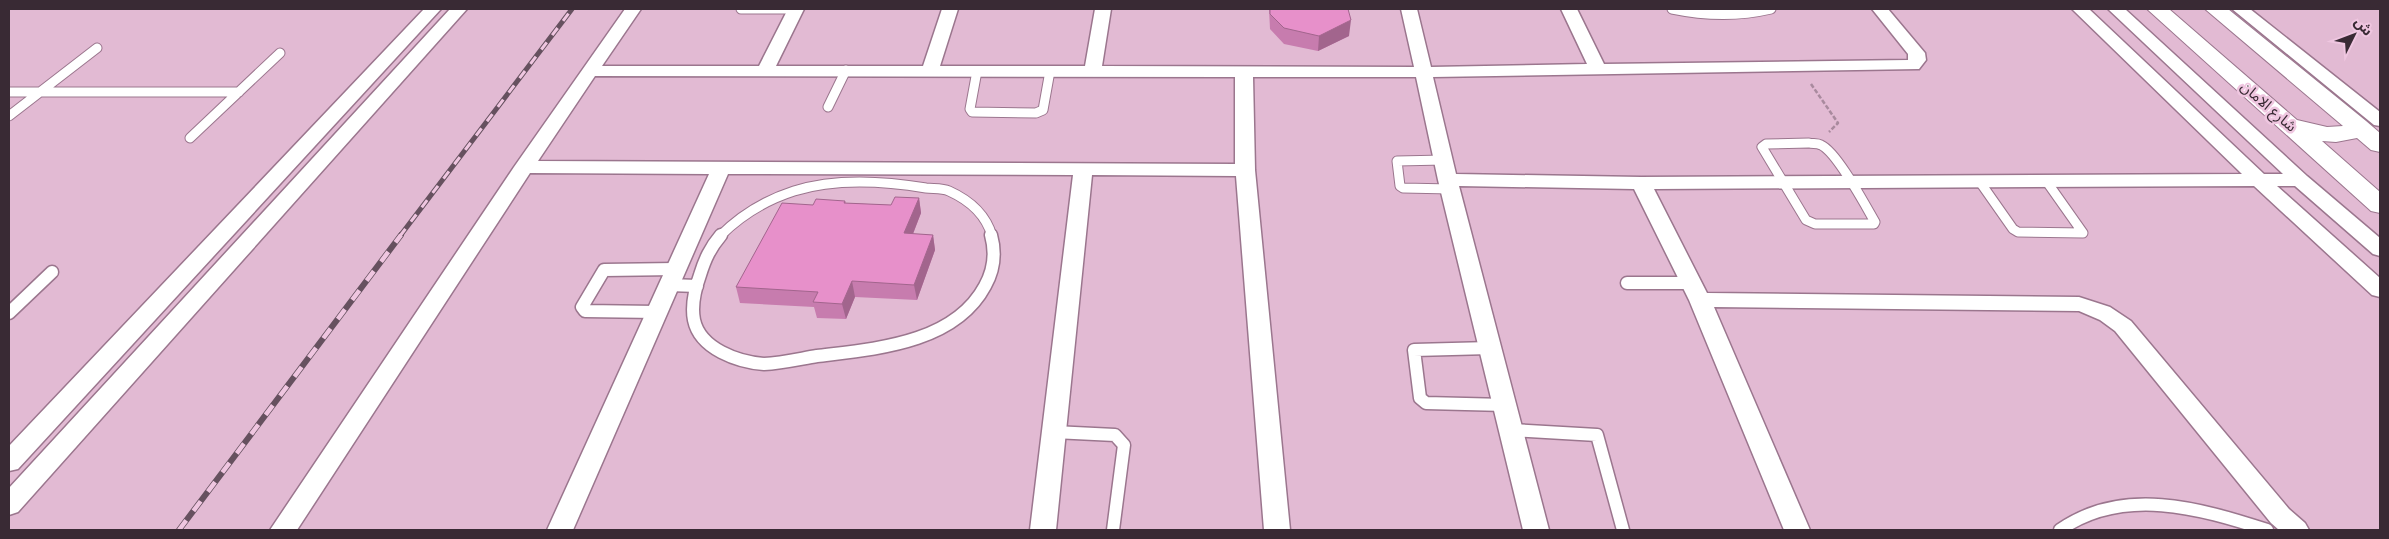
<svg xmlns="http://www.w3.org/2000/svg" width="2389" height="539" viewBox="0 0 2389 539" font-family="Poppins,'Noto Sans Arabic',sans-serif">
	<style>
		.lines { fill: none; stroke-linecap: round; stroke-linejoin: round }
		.service-far1-casing { stroke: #9b768e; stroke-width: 11 }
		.service-casing { stroke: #9b768e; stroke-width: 15 }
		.minor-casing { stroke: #9b768e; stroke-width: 3 }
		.tertiary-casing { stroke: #9b768e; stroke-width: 2 }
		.path { stroke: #a98a9e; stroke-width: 2.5; stroke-dasharray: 4.5 2; stroke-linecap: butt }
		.service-far1 { stroke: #fff; stroke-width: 9 }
		.service { stroke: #fff; stroke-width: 12 }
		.minor { fill: #fff; fill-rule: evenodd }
		.tertiary { fill: #fff; fill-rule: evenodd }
		.rail-far1-casing { stroke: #66515f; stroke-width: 5 }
		.rail-casing { stroke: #66515f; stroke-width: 6 }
		.rail-far1 { stroke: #efc6e0; stroke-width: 3; stroke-dasharray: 9; stroke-linecap: butt }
		.rail { stroke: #efc6e0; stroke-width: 4.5; stroke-dasharray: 12; stroke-linecap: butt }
		.wall { fill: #c77cae }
		.shaded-wall { fill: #a2658d }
		.building { fill: #e790ca; stroke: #a2658d }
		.labels { text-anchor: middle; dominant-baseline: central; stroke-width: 5; stroke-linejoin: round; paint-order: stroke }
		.street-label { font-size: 15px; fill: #392a34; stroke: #efc6e0 }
	</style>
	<rect width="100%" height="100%" fill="#e2bad3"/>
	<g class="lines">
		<defs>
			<path id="service-far1" d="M741 9H796
				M1672 9C1706 16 1737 17 1771 9
				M977 71 970 109 972 112 1036 113 1043 110 1050 71
				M9 92H239
				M828 107 846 70
				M9 116 97 48
				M190 138 280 53
				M1809 143C1813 144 1817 143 1821 145 1837 152 1865 205 1875 222L1874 224H1815L1806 220 1762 147 1766 144Z
				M1444 160 1397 161 1400 186 1403 188 1451 189
				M1980 182 2013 229 2018 232 2083 233 2047 182
				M720 236C740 216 766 200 794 191 835 178 884 181 926 188 933 189 942 188 949 191 969 200 986 215 992 236"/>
			<path id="service" d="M721 235C710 248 705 259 700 275 695 289 691 305 694 320 700 349 738 362 764 364 782 363 799 359 817 356 874 349 954 344 985 286 994 270 996 253 991 235
				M1627 283H1691
				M669 285 697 286
				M657 312 585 311 582 307 604 270 676 269
				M9 313 52 272
				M1490 348 1414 350 1420 398 1426 403 1505 405
				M1511 430 1597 435 1623 530
				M1054 432 1115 435 1124 445 1113 530
				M2060 530C2123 486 2199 508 2267 530"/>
			<path id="minor" d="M424 9H441L18 469 9 471V446Z
				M450 9H467L18 512 9 515V488Z
				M625 9H641L602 66H759L788 9H804L776 66H923L942 9H958L940 66H1085L1095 9H1111L1102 66 1414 67 1401 9H1417L1431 67 1587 64 1561 9H1577L1604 64 1908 60V54L1872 9H1888L1925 53 1926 60 1919 69 1433 77 1456 174 1641 177 2242 174 2072 9H2089L2264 174H2283L2108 9H2125L2307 176 2380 238V256L2373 254 2295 186H2277L2380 278V297L2372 295 2254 186 1654 189 1707 293 2079 297 2110 307 2131 321 2289 509 2305 523 2309 530H2279L2271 523 2115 331 2100 320 2079 311 1714 307 1810 530H1784L1689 300 1634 189 1459 186 1549 530H1523L1438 180 1416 77H1253L1255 170 1290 530H1264L1236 176 1092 175 1056 530H1030L1073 175 728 174 573 530H547L709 174 530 173 297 530H270L514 167ZM595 76 1235 77V164L538 161Z
				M2232 9H2250L2380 112V126L2374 125Z"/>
			<path id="tertiary" d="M2147 9H2169L2297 120 2327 127 2343 126 2205 9H2228L2366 121 2380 133V152L2371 150 2357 138 2336 142 2322 141 2380 192V213L2371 211Z"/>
		</defs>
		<!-- service-far1 casing -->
		<use href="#service-far1" class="service-far1-casing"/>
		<!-- service casing -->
		<use href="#service" class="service-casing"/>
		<!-- minor casing -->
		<use href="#minor" class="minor-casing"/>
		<!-- tertiary casing -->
		<use href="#tertiary" class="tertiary-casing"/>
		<!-- path -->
		<path class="path" d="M1811 84 1838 123 1829 132"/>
		<!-- service-far1 -->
		<use href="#service-far1" class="service-far1"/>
		<!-- service -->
		<use href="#service" class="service"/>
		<!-- minor -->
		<use href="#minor" class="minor"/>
		<!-- tertiary -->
		<use href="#tertiary" class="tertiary"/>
		<defs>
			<path id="rail-far1" d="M400 236 572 9"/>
			<path id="rail" d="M179 530 401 235"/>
		</defs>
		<!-- rail-far1 casing -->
		<use href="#rail-far1" class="rail-far1-casing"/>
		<!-- rail casing -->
		<use href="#rail" class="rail-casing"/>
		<!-- rail-far1 -->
		<use href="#rail-far1" class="rail-far1"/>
		<!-- rail -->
		<use href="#rail" class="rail"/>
	</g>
	<!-- wall -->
	<path class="wall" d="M1269 9H1348L1349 36 1318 51 1284 44 1270 29Z
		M919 198 921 213 913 234 933 235 935 250 917 300 855 297 846 319 817 318 814 307 740 303 736 287 813 205 845 201 846 203 891 205Z"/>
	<!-- shaded-wall -->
	<path class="shaded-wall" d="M1351 20 1349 36 1318 51 1319 36Z
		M919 198 921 213 907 249 904 233Z
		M933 235 935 250 917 300 914 285Z
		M852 281 855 297 846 319 842 304Z"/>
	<!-- building -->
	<path class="building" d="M1270 9H1348L1351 20 1319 36 1284 28 1270 14Z
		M895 197 919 198 904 233 933 235 914 285 852 281 842 304 813 302 818 292 736 287 782 203 813 205 816 199 845 201 844 203 891 205Z"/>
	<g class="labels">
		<!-- street labels -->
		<g class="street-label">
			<text transform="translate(2269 106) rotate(41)">شارع الامان</text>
		</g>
	</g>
	<!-- border -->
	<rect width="2389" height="539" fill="none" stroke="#392a34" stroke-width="20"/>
	<!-- north arrow -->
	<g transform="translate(2354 35) rotate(48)" stroke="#efc6e0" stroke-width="4" paint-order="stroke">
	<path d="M0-4L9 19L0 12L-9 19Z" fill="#392a34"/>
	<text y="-8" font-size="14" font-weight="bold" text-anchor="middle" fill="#392a34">ش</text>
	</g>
</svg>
